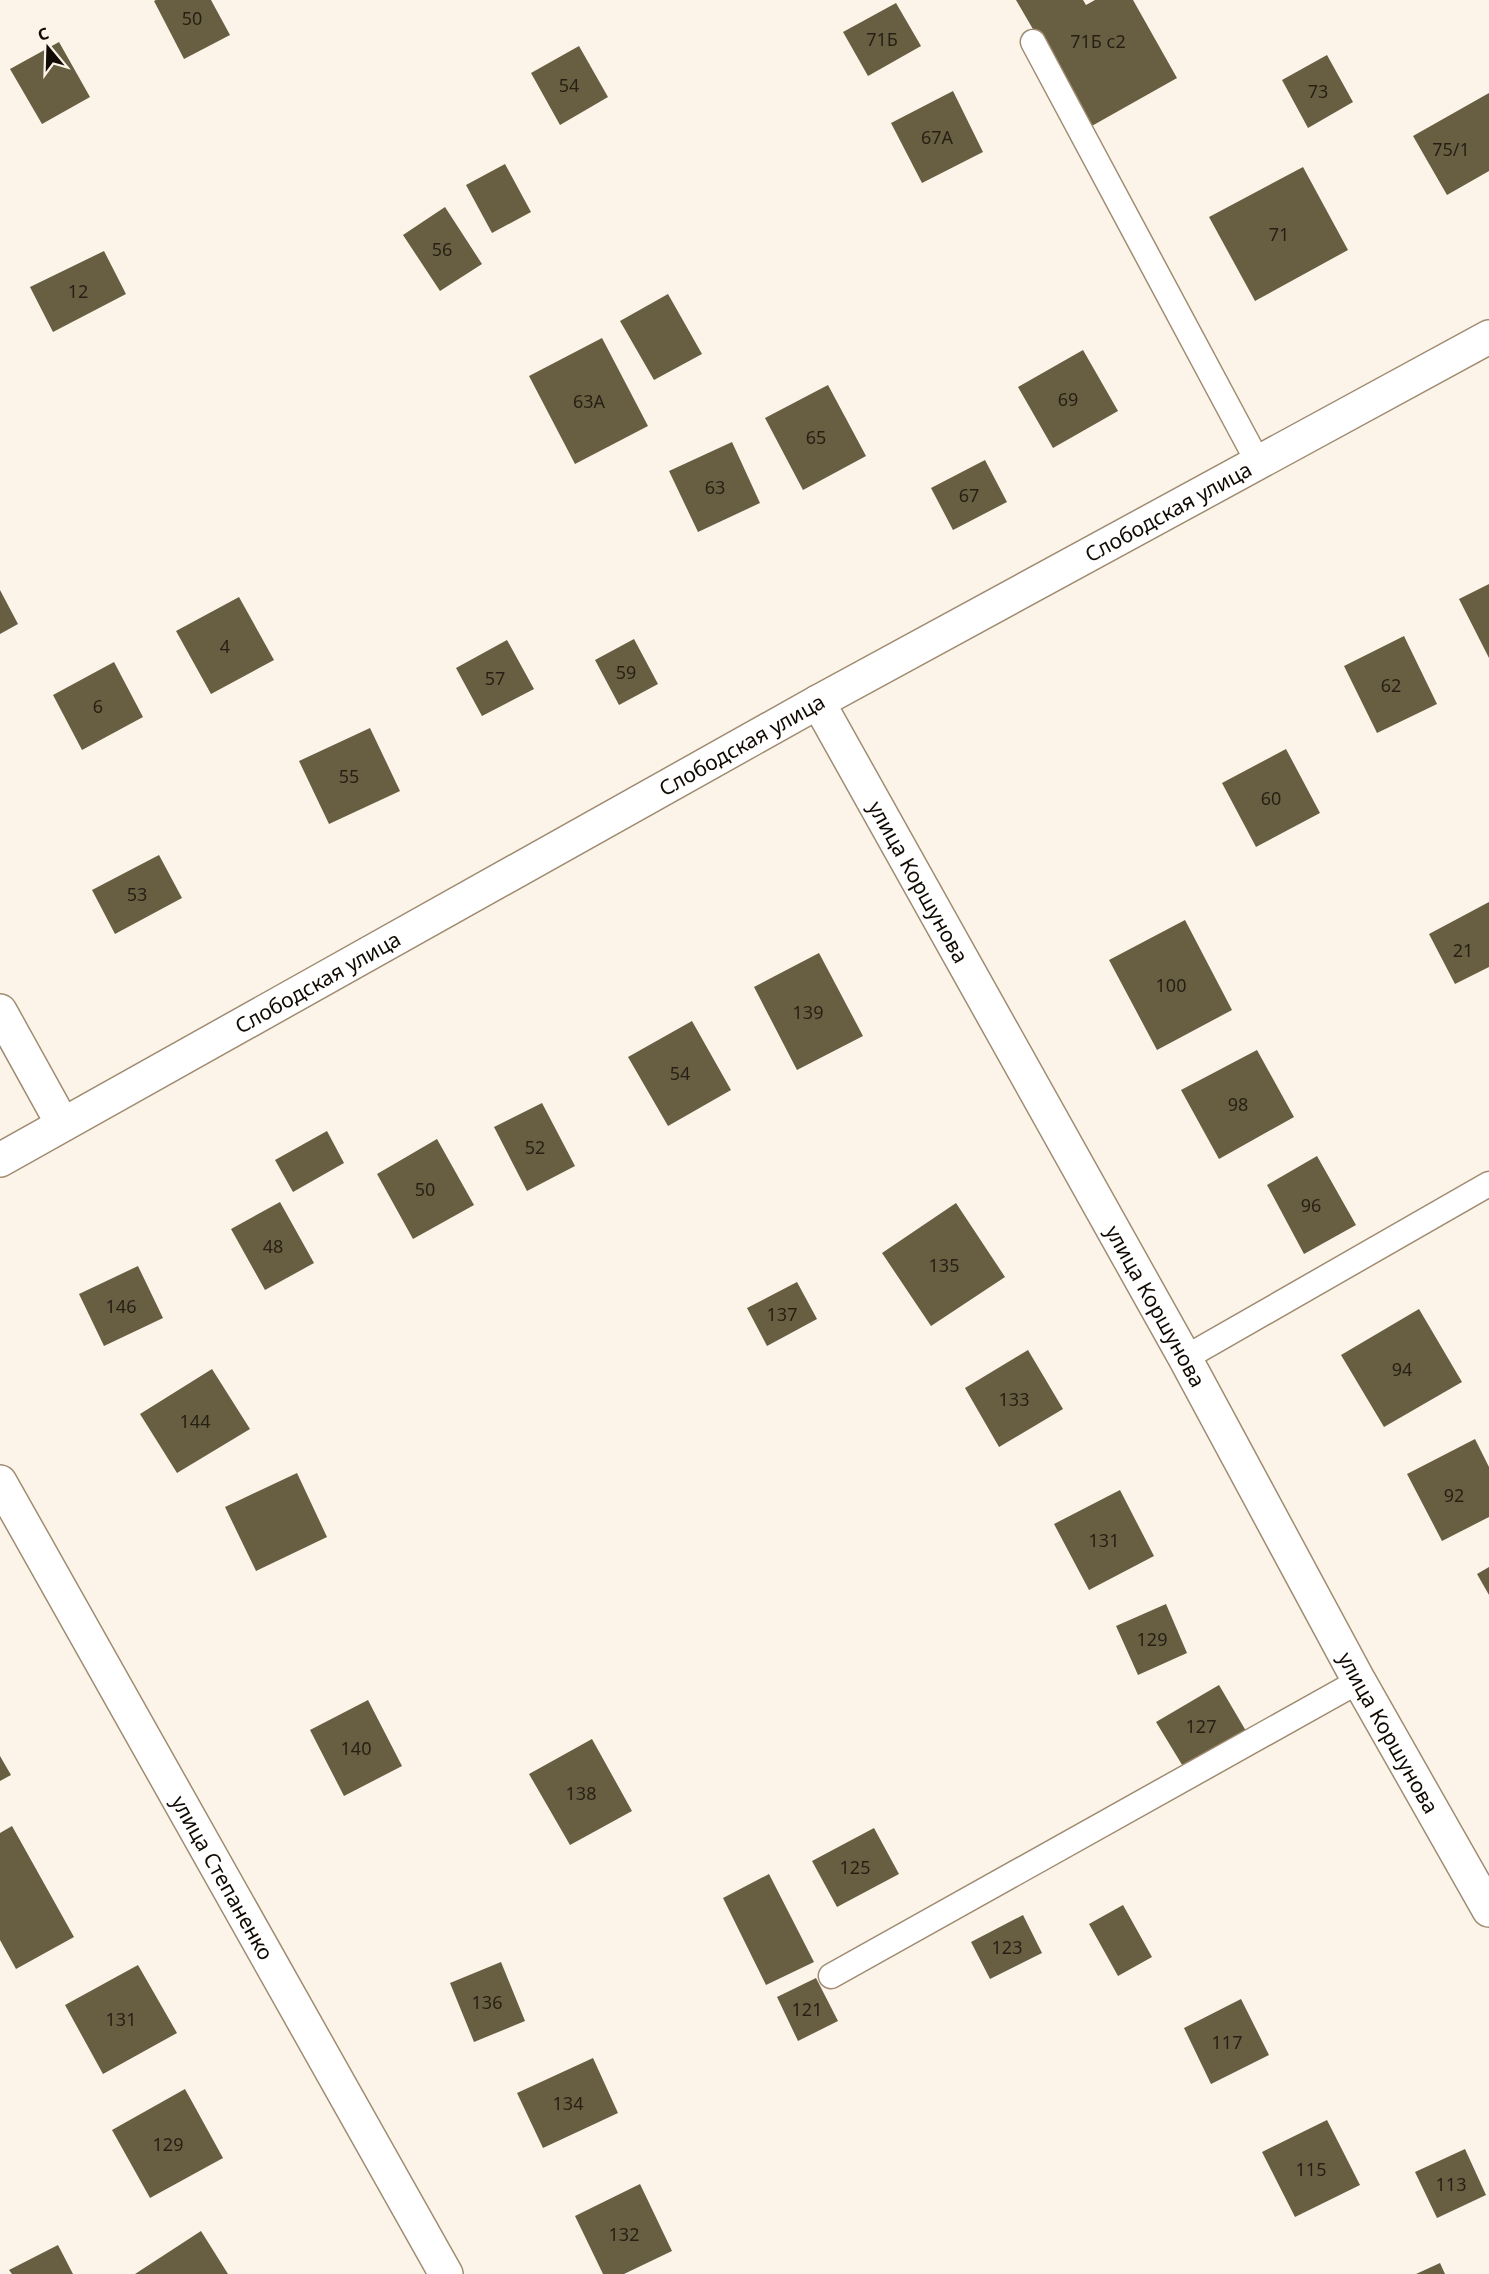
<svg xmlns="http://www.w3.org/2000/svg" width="1489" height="2274" viewBox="0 0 1489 2274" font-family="'Noto Sans',sans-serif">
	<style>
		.building { fill: #685f43 }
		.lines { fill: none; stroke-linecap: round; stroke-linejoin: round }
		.service-casing { stroke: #a08c72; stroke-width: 27 }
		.minor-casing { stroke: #a08c72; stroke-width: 36 }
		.tertiary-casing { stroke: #a08c72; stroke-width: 36 }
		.service { stroke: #fff; stroke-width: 24 }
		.minor { stroke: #fff; stroke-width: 33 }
		.tertiary { stroke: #fff; stroke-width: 33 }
		.labels { text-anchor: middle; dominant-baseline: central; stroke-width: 6; stroke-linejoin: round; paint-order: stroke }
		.number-label { font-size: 18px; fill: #271f13 }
		.street-label { font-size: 21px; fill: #110a03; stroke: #fcf4e8 }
	</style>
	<rect width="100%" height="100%" fill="#fcf4e8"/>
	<!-- building -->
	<path class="building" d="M156 0H211L230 35 184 59 154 1Z
		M1016 0H1083L1086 5 1095 0H1133L1177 78 1090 127Z
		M896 3 921 46 868 76 843 32Z
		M59 42 90 97 42 124 10 69Z
		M579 46 608 97 560 125 531 73Z
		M1327 55 1353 102 1308 128 1282 80Z
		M953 91 983 152 922 183 891 123Z
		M1489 93V171L1447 195 1413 136Z
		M505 164 531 212 492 233 466 185Z
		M1303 167 1348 250 1255 301 1209 217Z
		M445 207 482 264 440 291 403 235Z
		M104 251 126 294 53 332 30 287Z
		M668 294 702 354 654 380 620 321Z
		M602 338 648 426 575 464 529 376Z
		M1083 350 1118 411 1053 448 1018 387Z
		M828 385 866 456 803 490 765 418Z
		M732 442 760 503 698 532 669 471Z
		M985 460 1007 502 953 530 931 488Z
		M1489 584V658L1459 599Z
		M0 590 18 624 0 634Z
		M239 597 274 660 211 694 176 631Z
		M1404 636 1437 704 1377 733 1344 666Z
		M634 639 658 684 619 705 595 660Z
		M507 640 534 689 482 716 456 668Z
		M114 662 143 717 82 750 53 695Z
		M370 728 400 791 329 824 299 761Z
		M1286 749 1320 813 1256 847 1222 783Z
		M159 855 182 898 115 934 92 890Z
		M1489 902V967L1455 984 1429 934Z
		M1185 920 1232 1010 1157 1050 1109 960Z
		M819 953 863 1036 797 1070 754 987Z
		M692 1021 731 1090 668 1126 628 1057Z
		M1257 1050 1294 1117 1219 1159 1181 1090Z
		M542 1103 575 1166 527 1191 494 1127Z
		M327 1131 344 1163 293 1192 275 1160Z
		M437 1139 474 1205 413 1239 377 1174Z
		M1317 1156 1356 1225 1304 1254 1267 1185Z
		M280 1202 314 1263 265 1290 231 1229Z
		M956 1203 1005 1277 931 1326 882 1253Z
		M138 1266 163 1318 104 1346 79 1294Z
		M797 1282 817 1319 767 1346 747 1308Z
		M1419 1309 1462 1382 1384 1427 1341 1355Z
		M1028 1350 1063 1409 999 1447 965 1388Z
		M212 1369 250 1429 177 1473 140 1414Z
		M1475 1439 1489 1467V1517L1442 1541 1407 1474Z
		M297 1473 327 1537 256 1571 225 1507Z
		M1120 1490 1154 1556 1089 1590 1054 1524Z
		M1489 1567V1595L1477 1574Z
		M1166 1604 1187 1653 1138 1675 1116 1626Z
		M1219 1685 1246 1731 1184 1768 1156 1722Z
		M368 1700 402 1766 344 1796 310 1730Z
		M592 1739 632 1811 570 1845 529 1774Z
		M0 1756 11 1775 0 1781Z
		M12 1826 74 1937 16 1969 0 1940V1833Z
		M874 1828 899 1874 837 1907 812 1861Z
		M769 1874 814 1962 766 1985 723 1898Z
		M1123 1905 1152 1957 1118 1976 1089 1924Z
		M1023 1915 1042 1953 990 1979 971 1942Z
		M501 1962 525 2021 474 2042 450 1983Z
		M138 1965 177 2033 103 2074 65 2005Z
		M816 1978 838 2021 798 2041 777 1997Z
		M1241 1999 1269 2055 1211 2084 1184 2028Z
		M593 2058 618 2113 543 2148 517 2093Z
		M185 2089 223 2158 150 2198 112 2130Z
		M1327 2120 1360 2185 1295 2217 1262 2152Z
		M1465 2149 1486 2195 1437 2218 1415 2172Z
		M640 2184 672 2251 624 2274H603L575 2216Z
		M201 2231 228 2274H135Z
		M58 2245 73 2274H12L9 2270Z
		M1440 2263 1445 2274H1416Z"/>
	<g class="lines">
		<defs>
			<path id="service" d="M1033 42 1259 464
				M1185 1358 1489 1184
				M831 1976 1359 1681"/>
			<g id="minor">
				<path id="s1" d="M818 702 1185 1358 1359 1681 1489 1910"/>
				<path d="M0 1011 62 1123"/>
				<path id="s2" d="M0 1482 446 2274"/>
			</g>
			<g id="tertiary">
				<path id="s3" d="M0 1160 818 702 1489 337"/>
			</g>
		</defs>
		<!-- service casing -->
		<use href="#service" class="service-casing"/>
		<!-- minor casing -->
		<use href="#minor" class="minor-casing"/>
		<!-- tertiary casing -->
		<use href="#tertiary" class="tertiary-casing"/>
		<!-- service -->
		<use href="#service" class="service"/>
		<!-- minor -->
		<use href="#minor" class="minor"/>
		<!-- tertiary -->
		<use href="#tertiary" class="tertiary"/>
	</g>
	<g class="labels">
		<!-- number labels -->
		<g class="number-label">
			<text x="192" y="18">50</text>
			<text x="882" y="39">71Б</text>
			<text x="1098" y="41">71Б с2</text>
			<text x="569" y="85">54</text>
			<text x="1318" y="91">73</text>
			<text x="937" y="137">67А</text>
			<text x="1451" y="149">75/1</text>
			<text x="1279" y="234">71</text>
			<text x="442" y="249">56</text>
			<text x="78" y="291">12</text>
			<text x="1068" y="399">69</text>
			<text x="589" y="401">63А</text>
			<text x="816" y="437">65</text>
			<text x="715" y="487">63</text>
			<text x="969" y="495">67</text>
			<text x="225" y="646">4</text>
			<text x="626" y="672">59</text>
			<text x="495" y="678">57</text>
			<text x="1391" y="685">62</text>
			<text x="98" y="706">6</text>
			<text x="349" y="776">55</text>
			<text x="1271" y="798">60</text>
			<text x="137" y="894">53</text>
			<text x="1463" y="950">21</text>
			<text x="1171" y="985">100</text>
			<text x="808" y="1012">139</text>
			<text x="680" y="1073">54</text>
			<text x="1238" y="1104">98</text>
			<text x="535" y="1147">52</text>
			<text x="425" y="1189">50</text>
			<text x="1311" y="1205">96</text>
			<text x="273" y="1246">48</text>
			<text x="944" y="1265">135</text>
			<text x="121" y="1306">146</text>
			<text x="782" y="1314">137</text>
			<text x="1402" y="1369">94</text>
			<text x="1014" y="1399">133</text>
			<text x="195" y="1421">144</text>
			<text x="1454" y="1495">92</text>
			<text x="1104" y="1540">131</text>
			<text x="1152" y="1639">129</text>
			<text x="1201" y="1726">127</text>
			<text x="356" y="1748">140</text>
			<text x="581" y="1793">138</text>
			<text x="855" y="1867">125</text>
			<text x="1007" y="1947">123</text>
			<text x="487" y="2002">136</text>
			<text x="807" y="2009">121</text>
			<text x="121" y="2019">131</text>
			<text x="1227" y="2042">117</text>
			<text x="568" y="2103">134</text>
			<text x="168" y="2144">129</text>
			<text x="1311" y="2169">115</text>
			<text x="1451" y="2184">113</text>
			<text x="624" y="2234">132</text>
		</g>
		<!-- street labels -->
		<g class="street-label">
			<text stroke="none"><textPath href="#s3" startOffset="1336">Слободская улица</textPath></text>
			<text stroke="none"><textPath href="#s3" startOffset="850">Слободская улица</textPath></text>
			<text stroke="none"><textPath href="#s1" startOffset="206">улица Коршунова</textPath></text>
			<text stroke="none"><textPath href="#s3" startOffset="364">Слободская улица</textPath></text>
			<text stroke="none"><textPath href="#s1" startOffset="692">улица Коршунова</textPath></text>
			<text stroke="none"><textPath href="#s1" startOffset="1178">улица Коршунова</textPath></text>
			<text stroke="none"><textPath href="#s2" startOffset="454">улица Степаненко</textPath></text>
		</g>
	</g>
	<!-- north arrow -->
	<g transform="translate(48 48) rotate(341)" stroke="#fcf4e8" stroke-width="4.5" paint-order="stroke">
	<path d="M0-4.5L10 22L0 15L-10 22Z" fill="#110a03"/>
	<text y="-9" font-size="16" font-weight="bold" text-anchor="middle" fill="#110a03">С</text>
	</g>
</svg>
